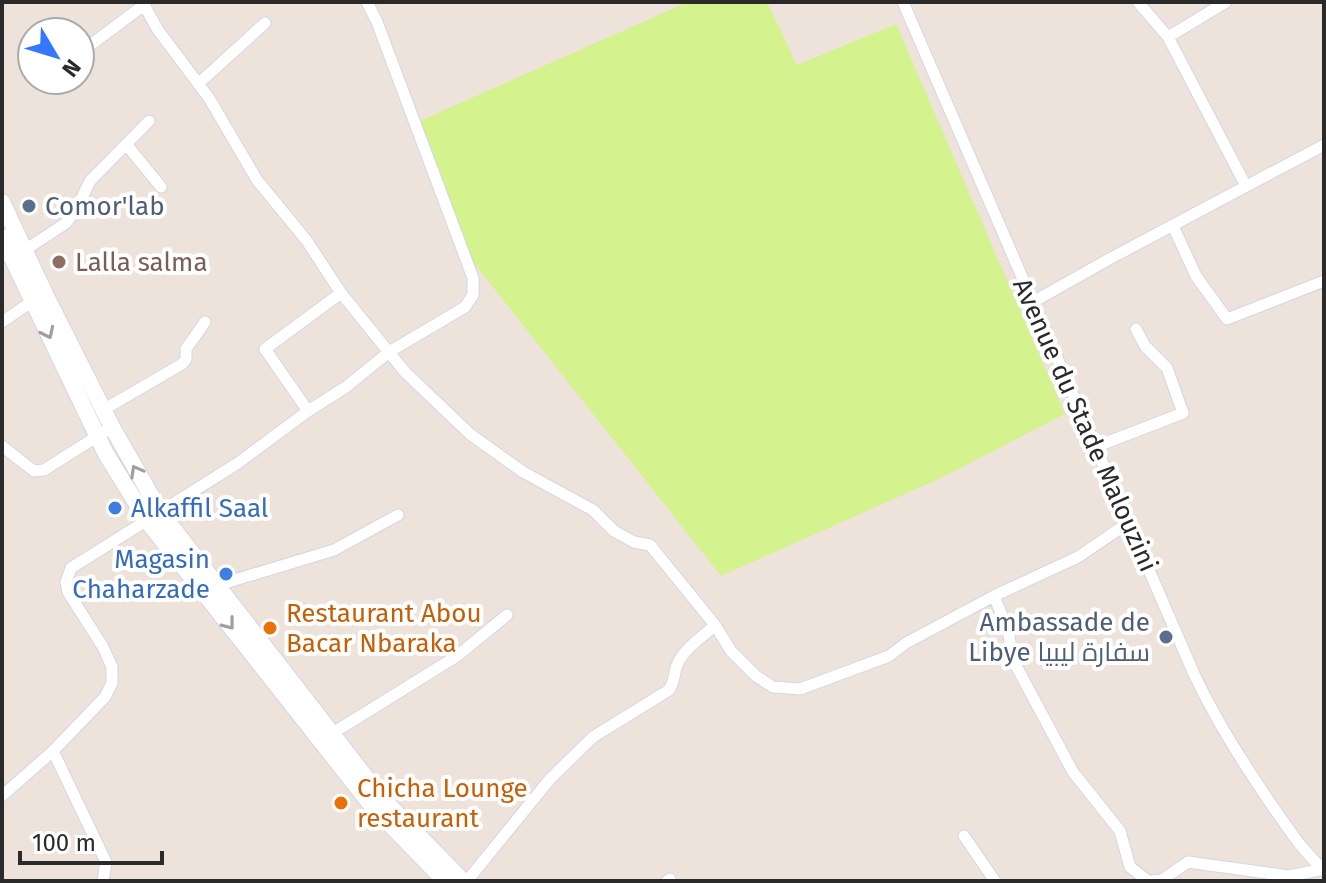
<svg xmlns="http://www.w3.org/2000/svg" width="1326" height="883" viewBox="0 0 1326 883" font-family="'Fira Sans',Cairo,sans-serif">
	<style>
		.pitch { fill: #d4f28d }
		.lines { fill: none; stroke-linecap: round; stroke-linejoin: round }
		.minor-casing { stroke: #d0d7e4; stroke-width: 13 }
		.secondary-casing { stroke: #d0d7e4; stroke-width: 18 }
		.minor { stroke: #fff; stroke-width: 11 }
		.secondary { stroke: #fff; stroke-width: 16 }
		.oneway { stroke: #9f9f9f }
		.service-dot { fill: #5c6f8a; stroke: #fff; stroke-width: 3 }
		.education-dot { fill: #8d6e63; stroke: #fff; stroke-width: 3 }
		.shop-dot { fill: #3f7fe0; stroke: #fff; stroke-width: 3 }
		.food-dot { fill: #e8710a; stroke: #fff; stroke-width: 3 }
		.labels { text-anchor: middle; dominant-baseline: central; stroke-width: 8; stroke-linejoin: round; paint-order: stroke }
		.service-label { font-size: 26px; fill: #4e5e75; stroke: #fff; text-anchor: start }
		.education-label { font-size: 26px; fill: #785e54; stroke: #fff; text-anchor: start }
		.street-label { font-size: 26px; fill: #2a2a2a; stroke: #fff }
		.shop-label { font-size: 26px; fill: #366cbe; stroke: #fff; text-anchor: start }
		.food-label { font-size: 26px; fill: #c56008; stroke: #fff; text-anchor: start }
	</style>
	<rect width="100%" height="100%" fill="#eee3db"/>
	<!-- pitch -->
	<path class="pitch" d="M688 2H767L797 65 896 24 1065 414 945 476 721 576 466 253 413 124Z"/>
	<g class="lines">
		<defs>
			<path id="minor" d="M146 2 144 5 158 30 209 98 257 180 307 241 341 293 405 372 470 434 523 472 593 510 614 531 634 542 650 545 715 625 731 651 756 676 773 687 800 689 889 656 906 643 994 596 1078 557 1128 523
				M903 2 1194 674C1216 721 1244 764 1273 807 1289 829 1303 852 1324 870
				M1138 2 1168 37 1246 186
				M1168 37 1226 2
				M89 46 144 5
				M198 84 265 23
				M126 144 161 187
				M1173 226 1196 276 1227 319 1324 281
				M25 250 66 223 77 208 90 181 149 121
				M1031 303 1111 258 1324 145
				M2 322 37 298
				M103 410 182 364 186 359V349L205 322
				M308 411 265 349 341 293
				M2 446 34 471 44 470 112 427
				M1095 447 1183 413 1167 368 1145 346 1136 329
				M218 585 334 550 398 515
				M994 596 1008 630 1013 660 1073 772 1120 831 1130 867 1148 881
				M328 736 457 656 507 615
				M53 751 106 862 103 881
				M2 796 53 751 105 697 112 683V667L103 647 68 592 66 582 71 568 238 463 308 411 346 387 389 352 465 307 473 295V278L377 22 367 2
				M964 836 995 881
				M467 881 550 779 593 737 669 690C676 680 673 671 679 661 686 647 704 636 715 625
				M667 881 670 879
				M1152 881 1162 880 1188 862 1289 876 1324 869"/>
			<path id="secondary" d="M2 202 45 294 112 427 161 513 381 797 463 881
				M2 237 106 454 148 522 372 806 445 881"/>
		</defs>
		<!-- minor casing -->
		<use href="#minor" class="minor-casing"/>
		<!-- secondary casing -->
		<use href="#secondary" class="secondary-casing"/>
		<!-- minor -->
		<use href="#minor" class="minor"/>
		<!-- secondary -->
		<use href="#secondary" class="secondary"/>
	</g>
	<!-- one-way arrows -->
	<defs><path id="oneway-chevron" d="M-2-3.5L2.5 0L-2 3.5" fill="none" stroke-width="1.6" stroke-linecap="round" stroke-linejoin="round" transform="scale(2)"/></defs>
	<g class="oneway">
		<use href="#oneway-chevron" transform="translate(48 333) rotate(64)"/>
		<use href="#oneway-chevron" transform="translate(136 471) rotate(-119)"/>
		<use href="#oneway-chevron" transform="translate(229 624) rotate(52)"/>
	</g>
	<!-- markers -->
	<g class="service-dot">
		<circle cx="29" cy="206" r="8"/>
		<circle cx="1166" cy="637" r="8"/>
	</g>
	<circle class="education-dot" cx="59" cy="262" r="8"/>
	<g class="shop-dot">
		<circle cx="115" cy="508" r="8"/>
		<circle cx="226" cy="574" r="8"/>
	</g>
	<g class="food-dot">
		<circle cx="270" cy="628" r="8"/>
		<circle cx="341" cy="803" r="8"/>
	</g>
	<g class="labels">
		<!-- service labels -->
		<g class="service-label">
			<text x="45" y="206">Comor'lab</text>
			<text x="1150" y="622" text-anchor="end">Ambassade de<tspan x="1150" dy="30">Libye سفارة ليبيا</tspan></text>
		</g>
		<!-- education labels -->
		<g class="education-label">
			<text x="75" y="262">Lalla salma</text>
		</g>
		<!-- street labels -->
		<g class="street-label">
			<text transform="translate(1085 425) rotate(66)">Avenue du Stade Malouzini</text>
		</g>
		<!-- shop labels -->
		<g class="shop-label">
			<text x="131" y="508">Alkaffil Saal</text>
			<text x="210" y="559" text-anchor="end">Magasin<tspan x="210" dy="30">Chaharzade</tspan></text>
		</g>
		<!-- food labels -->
		<g class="food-label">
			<text x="286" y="613">Restaurant Abou<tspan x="286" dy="30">Bacar Nbaraka</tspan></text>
			<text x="357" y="788">Chicha Lounge<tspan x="357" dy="30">restaurant</tspan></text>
		</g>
	</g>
	<!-- border -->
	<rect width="1326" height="883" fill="none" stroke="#2a2a2a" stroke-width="8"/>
	<!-- north arrow -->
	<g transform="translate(56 56) rotate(128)"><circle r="38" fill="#ffffff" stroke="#aaaaaa" stroke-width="2"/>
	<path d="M0-6L14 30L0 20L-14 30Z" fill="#3677ff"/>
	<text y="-12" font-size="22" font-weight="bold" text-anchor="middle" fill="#2a2a2a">N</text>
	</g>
	<!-- scale -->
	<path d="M20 851v12h142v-12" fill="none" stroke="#2a2a2a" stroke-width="4"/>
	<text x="32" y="851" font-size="24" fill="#2a2a2a" stroke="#ffffff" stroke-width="6" paint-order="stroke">100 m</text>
</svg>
